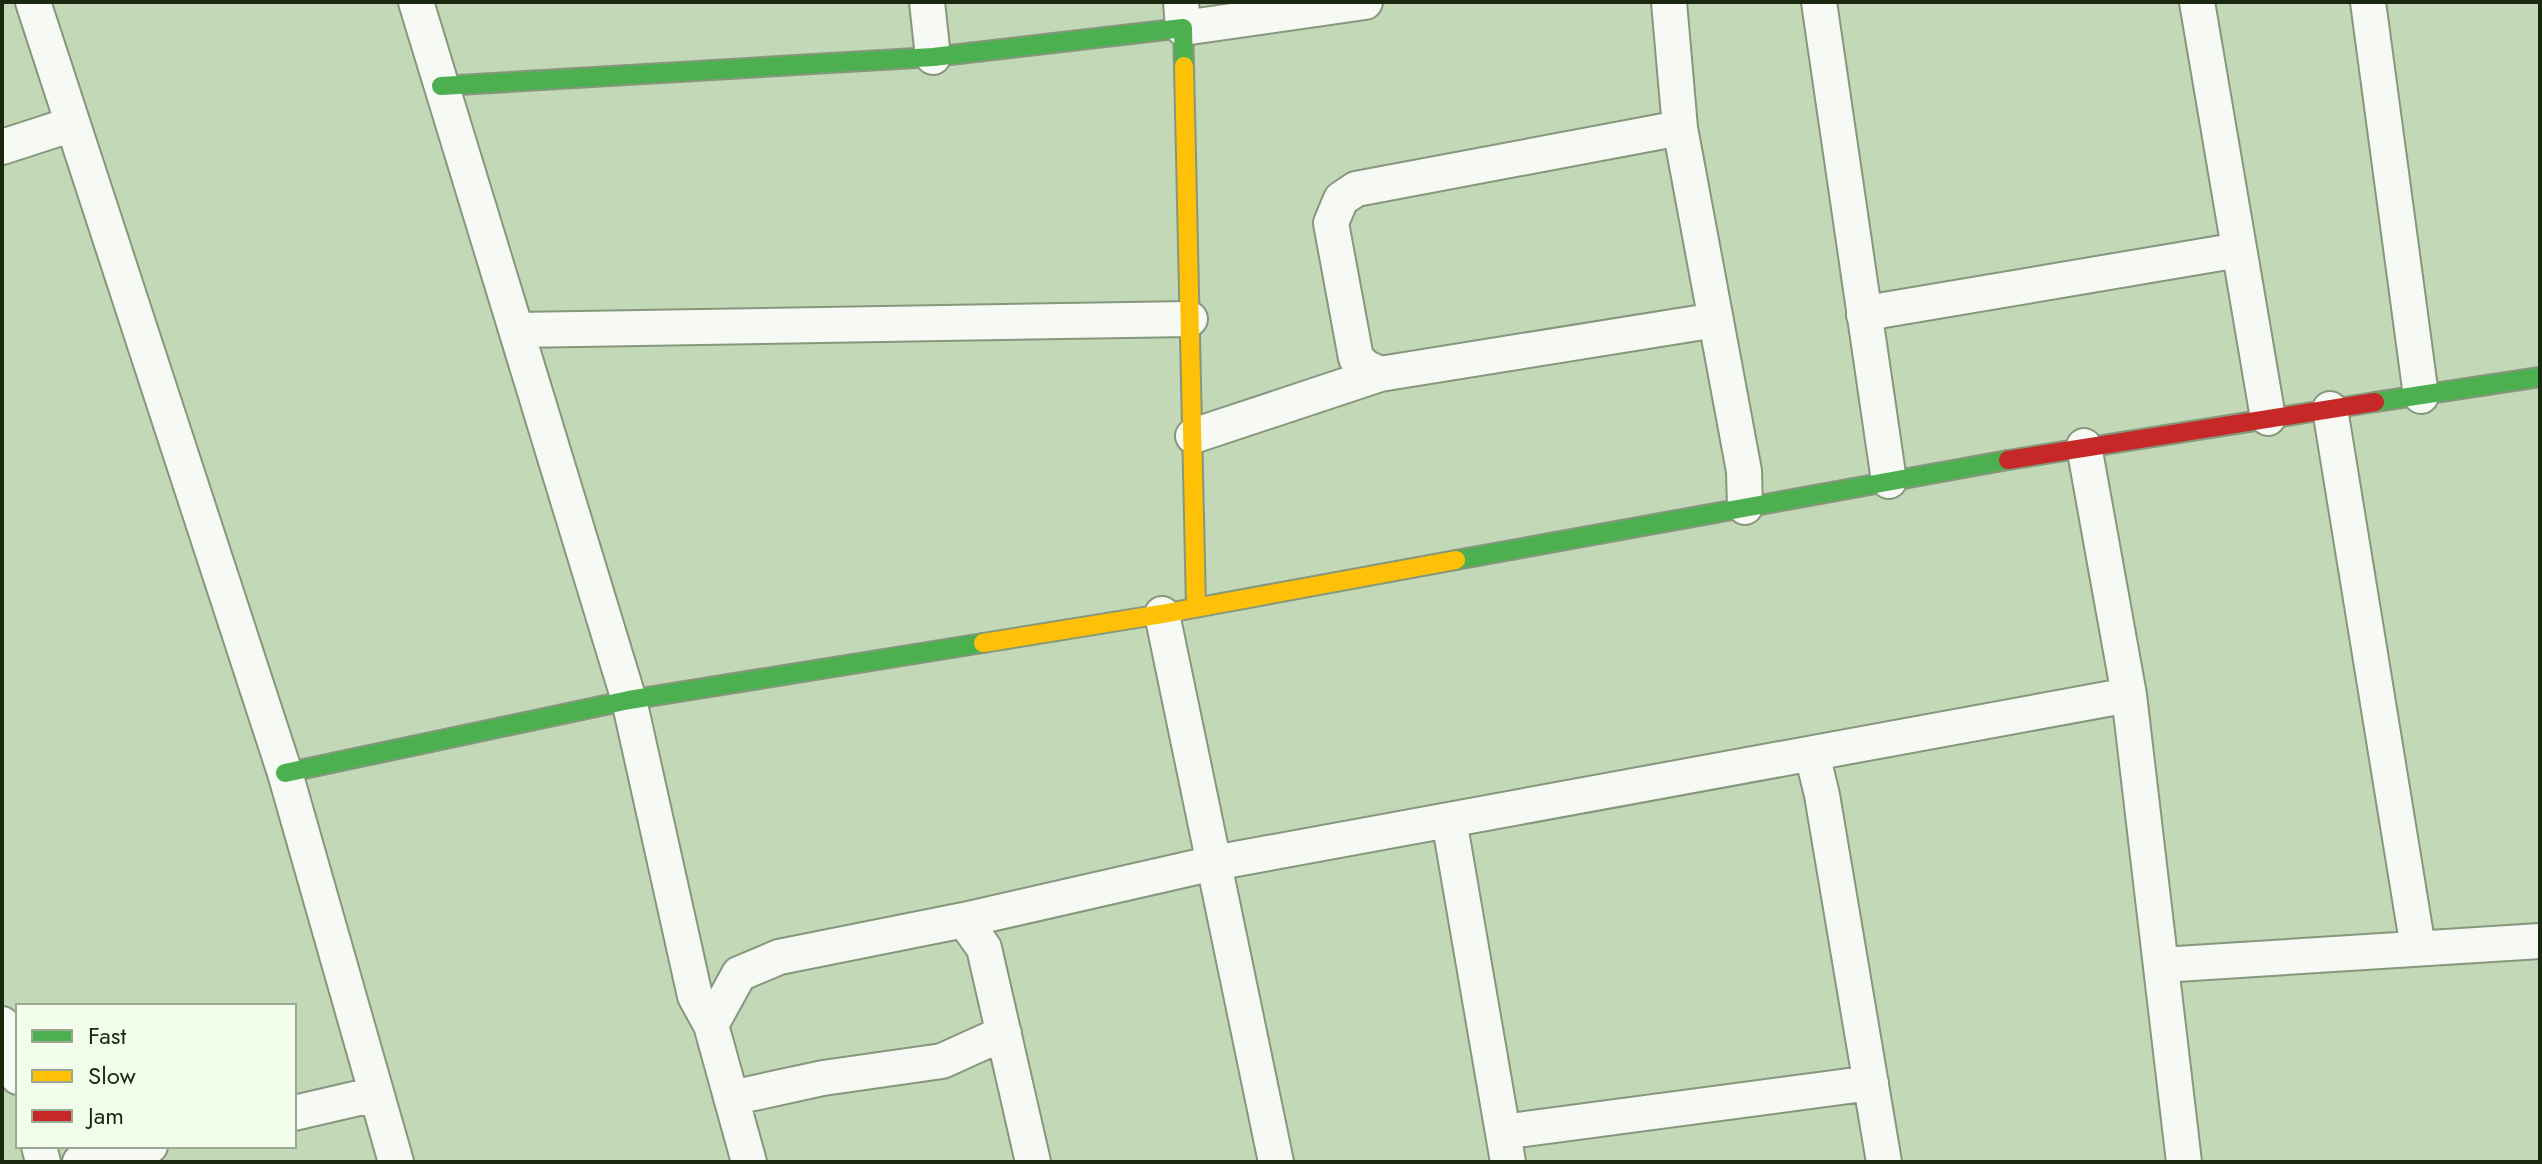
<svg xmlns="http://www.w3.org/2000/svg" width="2542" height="1164" viewBox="0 0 2542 1164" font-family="Jost,sans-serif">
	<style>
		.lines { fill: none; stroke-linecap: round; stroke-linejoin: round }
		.street-casing { stroke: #86977c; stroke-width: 38 }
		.fast-casing { stroke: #86977c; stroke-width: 22 }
		.slow-casing { stroke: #86977c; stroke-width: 22 }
		.jam-casing { stroke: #86977c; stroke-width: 22 }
		.street { stroke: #f6f9f4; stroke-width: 34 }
		.fast { stroke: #4caf50; stroke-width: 18 }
		.slow { stroke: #ffc107; stroke-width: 18 }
		.jam { stroke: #c62828; stroke-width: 18 }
	</style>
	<rect width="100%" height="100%" fill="#c2d8b6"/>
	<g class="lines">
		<defs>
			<path id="street" d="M33 2 285 773 396 1162
				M416 2 629 700 695 996 711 1025
				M927 2 933 57
				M1181 2 1183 28 1365 2
				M1669 2 1680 128 1356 189 1341 199 1331 223 1356 358 1365 367 1380 374 1716 320
				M1819 2 1889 481
				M2197 2 2268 418
				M2368 2 2421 396
				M1680 128 1744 471 1745 507
				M2 147 73 124
				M1864 315 1884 310 2239 250
				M516 330 1190 319
				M2330 409 2418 948
				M1193 436 1380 374
				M2084 446 2129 695 2184 1162
				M1162 614 1276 1162
				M1812 754 1822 795 1884 1162
				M1449 820 1508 1162
				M964 920 1214 863 2129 695
				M2161 965 2540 941
				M2 1024 18 1077
				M731 1098 823 1078 942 1061 1004 1033
				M294 1113 376 1094
				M1503 1132 1871 1083
				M39 1146 43 1162
				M80 1162 150 1146
				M749 1162 711 1025 739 974 779 957 964 920 984 948 1033 1162"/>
			<path id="fast" d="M441 86 933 57 1183 28 1184 66
				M2375 402 2540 377
				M1456 560 2008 460
				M285 773 629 700 983 643"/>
			<path id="slow" d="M1184 66 1196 607
				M983 643 1162 614 1456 560"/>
			<path id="jam" d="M2008 460 2375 402"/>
		</defs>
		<!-- street casing -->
		<use href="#street" class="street-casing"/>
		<!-- fast casing -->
		<use href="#fast" class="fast-casing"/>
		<!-- slow casing -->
		<use href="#slow" class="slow-casing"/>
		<!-- jam casing -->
		<use href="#jam" class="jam-casing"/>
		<!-- street -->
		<use href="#street" class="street"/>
		<!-- fast -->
		<use href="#fast" class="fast"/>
		<!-- slow -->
		<use href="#slow" class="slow"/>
		<!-- jam -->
		<use href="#jam" class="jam"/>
	</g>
	<!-- border -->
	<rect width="2542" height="1164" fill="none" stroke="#19280f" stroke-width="8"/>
	<!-- legend -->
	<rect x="16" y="1004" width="280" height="144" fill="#f2feeb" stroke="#9ba893" stroke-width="2"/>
	<rect x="32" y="1030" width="40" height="12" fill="#4caf50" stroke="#9ba893" stroke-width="2"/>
	<text x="88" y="1044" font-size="24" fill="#19280f">Fast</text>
	<rect x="32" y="1070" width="40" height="12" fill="#ffc107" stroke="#9ba893" stroke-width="2"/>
	<text x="88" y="1084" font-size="24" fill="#19280f">Slow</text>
	<rect x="32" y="1110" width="40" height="12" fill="#c62828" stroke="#9ba893" stroke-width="2"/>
	<text x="88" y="1124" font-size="24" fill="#19280f">Jam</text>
</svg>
